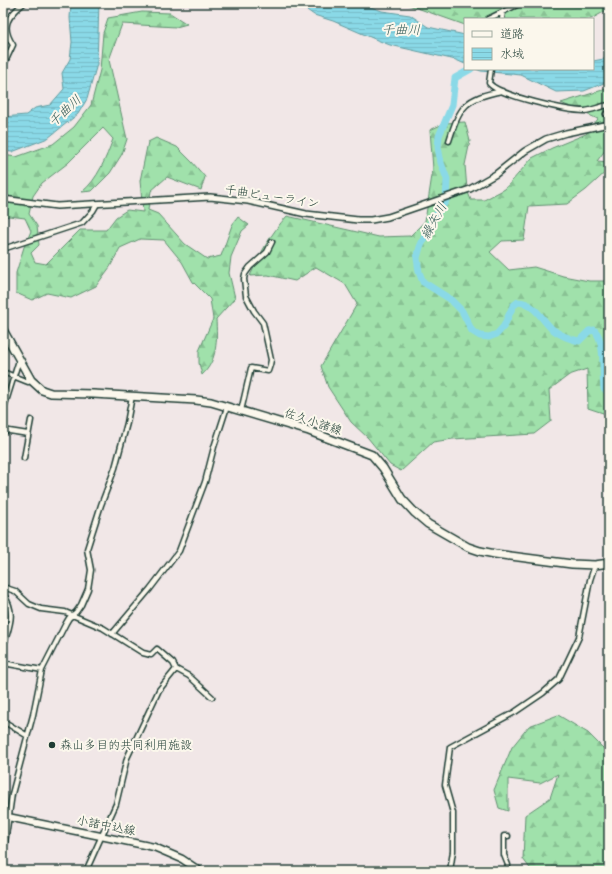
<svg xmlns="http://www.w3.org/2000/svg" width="612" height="874" viewBox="0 0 612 874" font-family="'Architects Daughter','Klee One',sans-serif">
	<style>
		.forest { fill: url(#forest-firs); stroke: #608f70 }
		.water { fill: url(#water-rules); stroke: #5f9b9f }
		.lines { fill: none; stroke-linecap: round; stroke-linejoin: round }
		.river { stroke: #8ad9e7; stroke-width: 7 }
		.minor-casing { stroke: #1f3d34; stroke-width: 7 }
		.tertiary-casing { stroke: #1f3d34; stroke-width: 8 }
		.secondary-casing { stroke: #1f3d34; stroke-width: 9 }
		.primary-casing { stroke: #1f3d34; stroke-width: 10 }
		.minor { stroke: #fbf7ec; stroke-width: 4 }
		.tertiary { stroke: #fbf7ec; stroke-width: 5 }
		.secondary { stroke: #fbf7ec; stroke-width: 6 }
		.primary { stroke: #fbf7ec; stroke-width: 7 }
		.poi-dot { fill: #1f3d34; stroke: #fbf7ec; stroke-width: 1.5 }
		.labels { text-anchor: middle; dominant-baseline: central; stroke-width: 4; stroke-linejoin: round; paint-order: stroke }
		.street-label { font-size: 12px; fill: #1f3d34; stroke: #fbf7ec }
		.poi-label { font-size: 12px; fill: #1f3d34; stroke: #fbf7ec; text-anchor: start }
		.water-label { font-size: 13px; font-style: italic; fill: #345c58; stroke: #fbf7ec }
	</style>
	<defs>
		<pattern id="forest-firs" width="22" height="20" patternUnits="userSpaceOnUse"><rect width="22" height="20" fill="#a0e1ab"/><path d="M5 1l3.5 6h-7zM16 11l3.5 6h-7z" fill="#89c294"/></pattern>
		<pattern id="water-rules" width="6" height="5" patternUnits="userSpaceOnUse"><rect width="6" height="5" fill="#8ad9e7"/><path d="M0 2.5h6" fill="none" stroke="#77bbc7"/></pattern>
	</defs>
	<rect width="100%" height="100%" fill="#f1e7e7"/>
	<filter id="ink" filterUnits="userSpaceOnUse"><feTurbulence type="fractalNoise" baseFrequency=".025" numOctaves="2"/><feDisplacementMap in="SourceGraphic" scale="8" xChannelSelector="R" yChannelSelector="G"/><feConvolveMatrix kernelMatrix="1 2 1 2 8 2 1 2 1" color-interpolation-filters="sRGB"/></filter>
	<g filter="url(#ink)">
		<!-- forest -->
		<path class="forest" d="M403 3H609V9L591 19H465V25Z
			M142 12 170 13 187 24 176 27 122 24 109 60 127 139 122 154 110 173 92 191 82 192C98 179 106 158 113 139L103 128 68 163 42 183 33 196 29 214 37 226 39 245 31 253 35 262 46 264 80 230H106L116 217 127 210 143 212 140 181 148 142 156 138 177 147 192 162 205 177 201 190 167 177 151 191 148 210 158 214 185 244 207 259 221 256 232 225 238 217 249 225 242 231 231 257 229 273 235 298 216 319C217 339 218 360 202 375L199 363V351L213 319 210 299 193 282 182 262 164 240 140 239 120 248 110 267 96 286 71 298 47 293 32 300 16 293V273L24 247 31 231 25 218 9 216 3 218V155L16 157 53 144 74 127 91 105 100 70 103 33 108 18Z
			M609 88V145L597 161 609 162V169L586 190 567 204 529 206 524 240 502 241 490 252 509 270 534 267 563 276 589 281H609V415L588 408 587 369 569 375 549 390 551 421 534 434 453 439 433 442 401 471 390 465 368 438 351 422 328 387 321 366 357 304 345 284 316 267 295 281 268 275 250 276C260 254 271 233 287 216L379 237 410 236 425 221 433 169 430 130 445 123 465 122 470 141 465 165 467 190 471 200H484L505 189 532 158 552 148 586 134 598 119 561 103Z
			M558 715 588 733 609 754V871H532L523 859 525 815 550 798 558 774 540 783 508 779V811L499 808 494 790 512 747 529 726Z"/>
		<!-- water -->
		<path class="water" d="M71 3H99L97 64 87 99 78 114 48 138 12 152 3 151V117L26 115 35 108 50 105 64 89 62 73 70 59 72 42 70 18Z
			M297 3H359L382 11 410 15 428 27 465 35V64L456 60 390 45 377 40 333 21 314 15Z
			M609 58V81L584 91 556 92 521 75 481 71 476 69H593V61Z"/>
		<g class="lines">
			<!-- river -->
			<path class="river" d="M471 69 455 78 452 105 439 136 438 147 441 163 447 179 446 201 431 222 420 247 417 258 419 272 423 282 450 299 462 311 472 331 480 336 489 337 497 334 504 326 513 306 518 302C535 303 541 319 552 329 560 335 569 339 579 341L589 331 594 330C606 340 602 374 604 389L609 392"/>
			<defs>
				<path id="minor" d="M488 19 521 3
					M502 19 503 12
					M5 62 13 45C0 26 8 16 24 3
					M491 69 489 83C499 96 568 111 585 111 593 110 601 106 609 105
					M606 114 609 111
					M449 141C460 106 465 98 502 91
					M3 249 82 223 93 211 97 204
					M3 372 28 382 31 380
					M3 411 19 360
					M241 411 251 368 268 371 270 365 271 360 263 323 254 311 246 296 244 279 245 274 250 267 267 252 272 242
					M3 430 28 434
					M24 458 31 420
					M3 587 15 591 29 604 41 609 65 612 103 628 143 653 151 655 157 649 173 663 176 669 189 676 212 697
					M3 593C17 615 9 625 3 648
					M112 634 150 589 179 551 205 482 214 447 227 407
					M3 663 42 670
					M3 721 26 735
					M3 857 12 794 33 715 42 670 66 623 69 618 76 612 81 605 88 589 91 570 87 549 101 505 115 468 127 423 132 396
					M86 871 116 804 127 758 159 690 176 669
					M450 871 453 851V813L445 785 450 747 515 712 543 693 559 679 579 637 590 580 595 565
					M507 871 508 865 504 855V836H508"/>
				<path id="tertiary" d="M3 199 57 206 210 197 248 201 306 214 358 220H371L388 217 470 189 496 174 525 151 546 139 566 133 609 124"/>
				<path id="secondary" d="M3 816 154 847 182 859 200 871"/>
				<path id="primary" d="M3 330 31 380 42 390 51 393 93 394 196 400 211 402 309 431 372 455 383 468 402 499 415 513 428 524 468 547 480 551 495 554 572 564 595 565 609 563"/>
			</defs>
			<!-- minor casing -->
			<use href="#minor" class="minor-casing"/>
			<!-- tertiary casing -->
			<use href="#tertiary" class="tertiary-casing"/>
			<!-- secondary casing -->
			<use href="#secondary" class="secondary-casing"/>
			<!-- primary casing -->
			<use href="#primary" class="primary-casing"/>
			<!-- minor -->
			<use href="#minor" class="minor"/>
			<!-- tertiary -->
			<use href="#tertiary" class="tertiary"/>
			<!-- secondary -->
			<use href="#secondary" class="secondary"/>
			<!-- primary -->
			<use href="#primary" class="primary"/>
		</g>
	</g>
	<!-- markers -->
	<circle class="poi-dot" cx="52" cy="745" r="4"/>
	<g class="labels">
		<!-- street labels -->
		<g class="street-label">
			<text transform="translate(272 197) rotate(9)">千曲ビューライン</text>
			<text transform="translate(313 422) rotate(18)">佐久小諸線</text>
			<text transform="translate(106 826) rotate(11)">小諸中込線</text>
		</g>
		<!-- poi labels -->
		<g class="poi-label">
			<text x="60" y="745">森山多目的共同利用施設</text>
		</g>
		<!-- water labels -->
		<g class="water-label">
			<text x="401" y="30">千曲川</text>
			<text transform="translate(65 111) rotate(-43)">千曲川</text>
			<text transform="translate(434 221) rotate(-61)">繰矢川</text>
		</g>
	</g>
	<!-- margin -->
	<rect width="612" height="874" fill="none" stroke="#fbf7ec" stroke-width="16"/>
	<rect x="8" y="8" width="596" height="858" fill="none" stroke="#1f3d34" stroke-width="1.5" filter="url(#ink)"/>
	<!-- legend -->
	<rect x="464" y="18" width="130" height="52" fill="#fbf7ec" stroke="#a3ada2"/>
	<rect x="472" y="31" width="20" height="6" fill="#fbf7ec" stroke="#a3ada2"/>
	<text x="500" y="38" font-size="12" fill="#1f3d34">道路</text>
	<rect x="472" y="48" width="20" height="12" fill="url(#water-rules)" stroke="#a3ada2"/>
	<text x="500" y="58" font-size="12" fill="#1f3d34">水域</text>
</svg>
